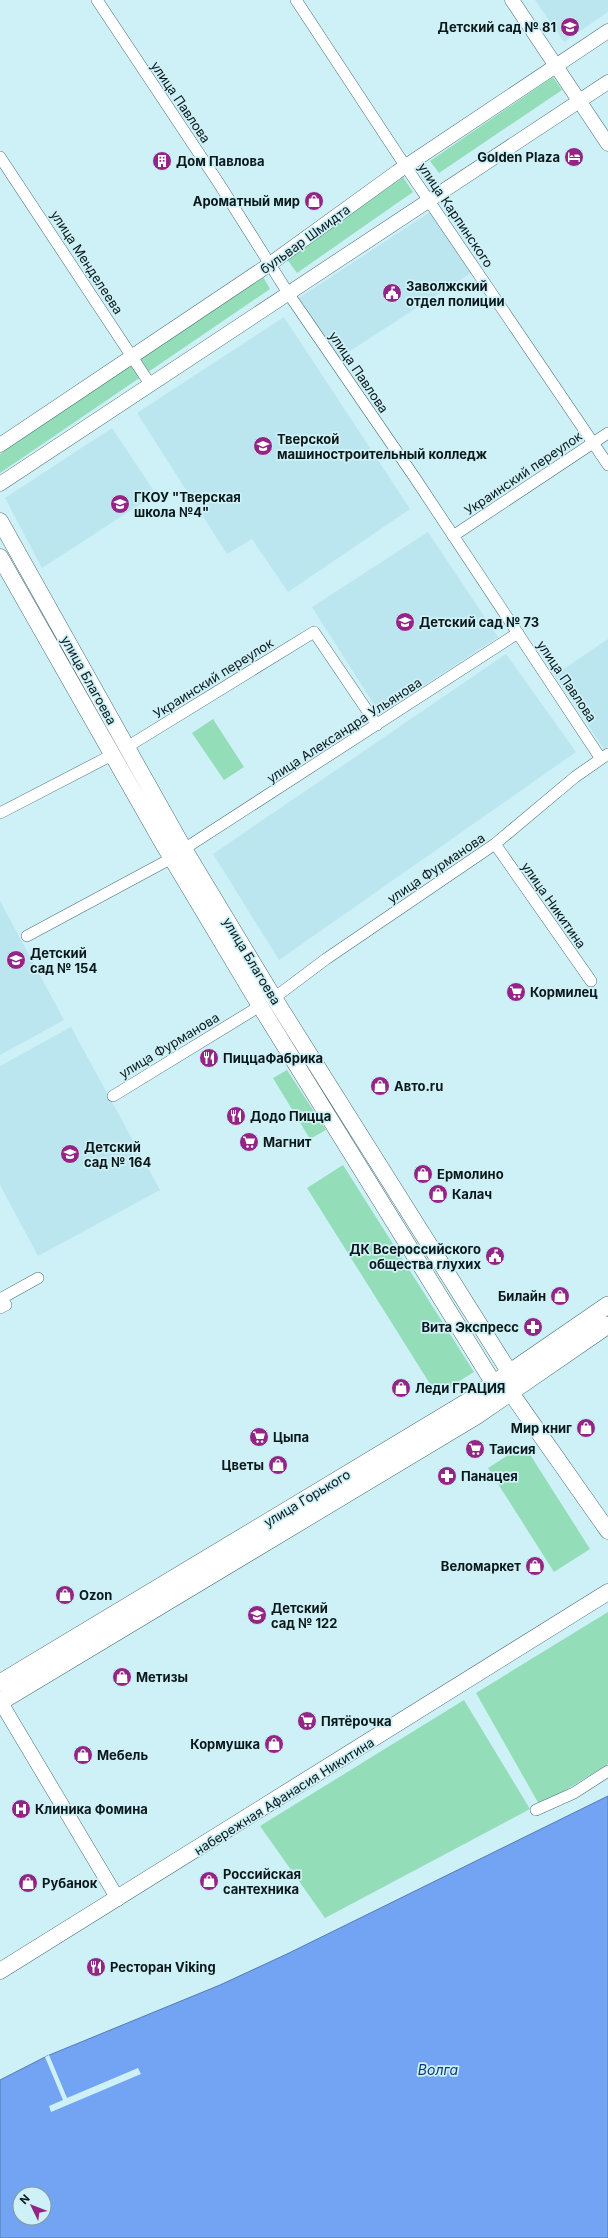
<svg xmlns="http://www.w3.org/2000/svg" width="608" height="2238" viewBox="0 0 608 2238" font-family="Inter,sans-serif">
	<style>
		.built { fill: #bbe6ef }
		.green { fill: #93deb9 }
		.water { fill: #73a4f3; stroke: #547ab2; fill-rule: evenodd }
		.pier { fill: #cef0f7 }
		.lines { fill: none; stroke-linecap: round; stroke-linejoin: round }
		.minor-casing { stroke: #506f75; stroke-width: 12 }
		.tertiary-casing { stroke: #506f75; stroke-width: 15 }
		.secondary-casing { stroke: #506f75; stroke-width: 17 }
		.primary-casing { stroke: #506f75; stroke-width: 18 }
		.minor { stroke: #fff; stroke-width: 11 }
		.tertiary { stroke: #fff; stroke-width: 14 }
		.secondary { stroke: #fff; stroke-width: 16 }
		.primary { stroke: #fff; stroke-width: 17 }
		.labels { text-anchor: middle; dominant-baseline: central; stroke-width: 3.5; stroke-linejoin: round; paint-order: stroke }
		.poi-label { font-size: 13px; font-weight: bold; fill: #0b181a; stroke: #cef0f7; text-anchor: start }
		.street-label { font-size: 13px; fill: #0b181a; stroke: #cef0f7 }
		.water-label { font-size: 14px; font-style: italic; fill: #0c387e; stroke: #cef0f7 }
	</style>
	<rect width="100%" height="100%" fill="#cef0f7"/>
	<!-- built -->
	<path class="built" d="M535 0H608V12L564 42Z
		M430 212 471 273 339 358 299 298Z
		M284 317 410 509 288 592 252 539 227 554 137 413Z
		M112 428 156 494 42 568 5 498Z
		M428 532 498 637 380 714 312 607Z
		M608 639V746L604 749 555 675Z
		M506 654 576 752 279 960 213 854Z
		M0 901 64 1020 0 1055Z
		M71 1027 160 1190 38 1256 0 1185V1066Z"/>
	<!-- green -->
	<path class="green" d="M553 77 562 90 439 173 430 161Z
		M403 177 413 192 297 273 286 258Z
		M262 275 270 289 0 473V454Z
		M213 719 244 767 224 780 192 733Z
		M287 1070 326 1130 310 1139 273 1078Z
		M343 1165 474 1372 437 1395 307 1188Z
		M524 1445 590 1549 554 1572 488 1468Z
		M608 1612V1764L540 1806 476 1693Z
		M464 1700 530 1809 325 1918 260 1826Z"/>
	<!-- water -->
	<path class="water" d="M608 1796V2238H0V2080L47 2056 220 1985 287 1954ZM20 2194H44V2218H20Z"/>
	<!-- pier -->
	<path class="pier" d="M49 2055 67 2098 138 2068 141 2074 51 2112 49 2106 63 2100 45 2057Z"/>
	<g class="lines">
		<defs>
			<path id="minor" d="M97 0 218 182 288 293 415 478 601 759
				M296 0 406 167 608 465
				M0 157 150 384
				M453 536 608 433
				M127 747 314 632 377 725
				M0 813 112 755
				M495 844 591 981
				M184 849 518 633
				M27 936 172 858
				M274 998 326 959 495 844 575 777 608 754
				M113 1096 260 1006
				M0 1308 6 1305 2 1298 38 1278
				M536 1810 574 1793 608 1771"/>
			<path id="tertiary" d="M512 0 608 144
				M0 445 270 264 397 172 608 31
				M0 484 608 82
				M0 1701 118 1899"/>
			<path id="secondary" d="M0 521 184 849 274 998 510 1373V1385
				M0 557 162 842 260 1006 494 1384 511 1393 608 1531
				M0 1971 608 1592"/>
			<path id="primary" d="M0 1683 467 1402 608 1305
				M0 1702 476 1416 608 1325"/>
		</defs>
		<!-- minor casing -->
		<use href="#minor" class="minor-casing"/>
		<!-- tertiary casing -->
		<use href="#tertiary" class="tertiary-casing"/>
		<!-- secondary casing -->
		<use href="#secondary" class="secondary-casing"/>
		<!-- primary casing -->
		<use href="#primary" class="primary-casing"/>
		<!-- minor -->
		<use href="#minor" class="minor"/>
		<!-- tertiary -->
		<use href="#tertiary" class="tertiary"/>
		<!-- secondary -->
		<use href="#secondary" class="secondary"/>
		<!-- primary -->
		<use href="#primary" class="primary"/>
	</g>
	<!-- icons -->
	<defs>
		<symbol id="school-disc" viewBox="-11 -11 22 22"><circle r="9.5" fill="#932587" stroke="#cef0f7"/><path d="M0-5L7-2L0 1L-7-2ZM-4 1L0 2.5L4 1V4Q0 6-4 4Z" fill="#fff"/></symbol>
		<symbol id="hotel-disc" viewBox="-11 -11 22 22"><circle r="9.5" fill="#932587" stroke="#cef0f7"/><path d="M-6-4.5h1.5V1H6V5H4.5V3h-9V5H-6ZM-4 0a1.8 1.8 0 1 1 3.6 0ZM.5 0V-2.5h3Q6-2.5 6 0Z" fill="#fff"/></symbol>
		<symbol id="building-disc" viewBox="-11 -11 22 22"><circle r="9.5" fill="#932587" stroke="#cef0f7"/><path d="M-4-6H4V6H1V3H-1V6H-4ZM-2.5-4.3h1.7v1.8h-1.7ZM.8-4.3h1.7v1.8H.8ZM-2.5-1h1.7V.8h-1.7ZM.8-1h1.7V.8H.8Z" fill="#fff"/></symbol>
		<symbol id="shop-disc" viewBox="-11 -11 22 22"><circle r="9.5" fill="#932587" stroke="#cef0f7"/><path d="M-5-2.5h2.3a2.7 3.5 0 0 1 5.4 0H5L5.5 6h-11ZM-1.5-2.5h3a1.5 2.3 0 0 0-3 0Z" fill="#fff"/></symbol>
		<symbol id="civic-disc" viewBox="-11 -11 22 22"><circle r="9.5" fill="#932587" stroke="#cef0f7"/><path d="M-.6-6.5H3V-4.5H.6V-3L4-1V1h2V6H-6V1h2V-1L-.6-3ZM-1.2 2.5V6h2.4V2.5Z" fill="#fff"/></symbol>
		<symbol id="university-disc" viewBox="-11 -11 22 22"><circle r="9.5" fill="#932587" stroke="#cef0f7"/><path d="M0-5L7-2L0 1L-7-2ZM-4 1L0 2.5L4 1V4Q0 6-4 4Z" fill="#fff"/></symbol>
		<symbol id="supermarket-disc" viewBox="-11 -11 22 22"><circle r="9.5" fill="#932587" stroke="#cef0f7"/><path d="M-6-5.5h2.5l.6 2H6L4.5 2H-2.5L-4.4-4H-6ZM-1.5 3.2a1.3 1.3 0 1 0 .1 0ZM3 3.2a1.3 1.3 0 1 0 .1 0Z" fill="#fff"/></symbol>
		<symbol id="restaurant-disc" viewBox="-11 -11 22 22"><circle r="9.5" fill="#932587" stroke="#cef0f7"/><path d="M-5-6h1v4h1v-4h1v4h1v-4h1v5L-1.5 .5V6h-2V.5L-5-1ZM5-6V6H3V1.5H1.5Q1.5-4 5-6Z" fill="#fff"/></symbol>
		<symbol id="pharmacy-disc" viewBox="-11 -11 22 22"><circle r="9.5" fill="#932587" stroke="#cef0f7"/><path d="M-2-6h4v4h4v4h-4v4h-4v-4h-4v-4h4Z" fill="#fff"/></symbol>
		<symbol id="hospital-disc" viewBox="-11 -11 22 22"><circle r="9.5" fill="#932587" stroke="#cef0f7"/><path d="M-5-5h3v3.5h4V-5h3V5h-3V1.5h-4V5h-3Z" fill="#fff"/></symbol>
	</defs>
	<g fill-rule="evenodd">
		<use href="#school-disc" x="559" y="16" width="22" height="22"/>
		<use href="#hotel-disc" x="563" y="146" width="22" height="22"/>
		<use href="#building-disc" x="151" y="150" width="22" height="22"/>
		<use href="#shop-disc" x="303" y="190" width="22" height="22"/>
		<use href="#civic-disc" x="381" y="282" width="22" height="22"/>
		<use href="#university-disc" x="252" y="435" width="22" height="22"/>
		<use href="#school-disc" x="109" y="493" width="22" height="22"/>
		<use href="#school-disc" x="394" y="611" width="22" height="22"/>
		<use href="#school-disc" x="5" y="949" width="22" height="22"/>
		<use href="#supermarket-disc" x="505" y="981" width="22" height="22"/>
		<use href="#restaurant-disc" x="198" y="1047" width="22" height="22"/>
		<use href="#shop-disc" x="369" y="1075" width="22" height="22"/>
		<use href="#restaurant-disc" x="225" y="1105" width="22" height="22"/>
		<use href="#supermarket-disc" x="238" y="1131" width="22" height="22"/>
		<use href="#school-disc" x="59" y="1143" width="22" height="22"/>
		<use href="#shop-disc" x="412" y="1163" width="22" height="22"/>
		<use href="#shop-disc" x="427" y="1183" width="22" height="22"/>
		<use href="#civic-disc" x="484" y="1245" width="22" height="22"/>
		<use href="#shop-disc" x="549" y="1285" width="22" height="22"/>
		<use href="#pharmacy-disc" x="522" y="1316" width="22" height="22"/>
		<use href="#shop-disc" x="390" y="1377" width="22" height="22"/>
		<use href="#shop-disc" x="575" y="1417" width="22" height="22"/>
		<use href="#supermarket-disc" x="248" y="1426" width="22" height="22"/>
		<use href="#supermarket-disc" x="464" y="1438" width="22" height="22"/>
		<use href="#shop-disc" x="267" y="1454" width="22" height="22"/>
		<use href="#pharmacy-disc" x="436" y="1465" width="22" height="22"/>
		<use href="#shop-disc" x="524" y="1555" width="22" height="22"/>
		<use href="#shop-disc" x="54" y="1584" width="22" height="22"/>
		<use href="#school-disc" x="246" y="1604" width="22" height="22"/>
		<use href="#shop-disc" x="111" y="1666" width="22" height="22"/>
		<use href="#supermarket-disc" x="296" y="1710" width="22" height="22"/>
		<use href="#shop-disc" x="263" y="1733" width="22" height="22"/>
		<use href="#shop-disc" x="72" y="1744" width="22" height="22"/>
		<use href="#hospital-disc" x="10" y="1798" width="22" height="22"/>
		<use href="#shop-disc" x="198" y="1870" width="22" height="22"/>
		<use href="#shop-disc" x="17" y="1872" width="22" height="22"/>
		<use href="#restaurant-disc" x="85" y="1956" width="22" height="22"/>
	</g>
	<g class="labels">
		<!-- poi labels -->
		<g class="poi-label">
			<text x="556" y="27" text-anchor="end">Детский сад № 81</text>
			<text x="560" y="157" text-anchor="end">Golden Plaza</text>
			<text x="176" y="161">Дом Павлова</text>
			<text x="300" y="201" text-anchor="end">Ароматный мир</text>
			<text x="406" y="286">Заволжский<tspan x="406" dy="15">отдел полиции</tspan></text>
			<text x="277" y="439">Тверской<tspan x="277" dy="15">машиностроительный колледж</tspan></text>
			<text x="134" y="497">ГКОУ "Тверская<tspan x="134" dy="15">школа №4"</tspan></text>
			<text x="419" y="622">Детский сад № 73</text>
			<text x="30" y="953">Детский<tspan x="30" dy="15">сад № 154</tspan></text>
			<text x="530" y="992">Кормилец</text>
			<text x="223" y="1058">ПиццаФабрика</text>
			<text x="394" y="1086">Авто.ru</text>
			<text x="250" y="1116">Додо Пицца</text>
			<text x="263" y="1142">Магнит</text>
			<text x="84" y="1147">Детский<tspan x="84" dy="15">сад № 164</tspan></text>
			<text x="437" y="1174">Ермолино</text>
			<text x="452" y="1194">Калач</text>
			<text x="481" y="1249" text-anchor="end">ДК Всероссийского<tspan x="481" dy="15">общества глухих</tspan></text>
			<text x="546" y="1296" text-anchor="end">Билайн</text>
			<text x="519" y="1327" text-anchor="end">Вита Экспресс</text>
			<text x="415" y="1388">Леди ГРАЦИЯ</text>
			<text x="572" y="1428" text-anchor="end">Мир книг</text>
			<text x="273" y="1437">Цыпа</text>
			<text x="489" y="1449">Таисия</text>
			<text x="264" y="1465" text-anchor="end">Цветы</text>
			<text x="461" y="1476">Панацея</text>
			<text x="521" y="1566" text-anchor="end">Веломаркет</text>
			<text x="79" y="1595">Ozon</text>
			<text x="271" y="1608">Детский<tspan x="271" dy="15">сад № 122</tspan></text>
			<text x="136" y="1677">Метизы</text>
			<text x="321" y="1721">Пятёрочка</text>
			<text x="260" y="1744" text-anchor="end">Кормушка</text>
			<text x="97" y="1755">Мебель</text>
			<text x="35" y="1809">Клиника Фомина</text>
			<text x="223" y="1874">Российская<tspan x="223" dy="15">сантехника</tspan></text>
			<text x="42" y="1883">Рубанок</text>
			<text x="110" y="1967">Ресторан Viking</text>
		</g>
		<!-- street labels -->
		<g class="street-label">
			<text transform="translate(181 102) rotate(56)">улица Павлова</text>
			<text transform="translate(456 215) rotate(56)">улица Карпинского</text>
			<text transform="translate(305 239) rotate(-36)">бульвар Шмидта</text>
			<text transform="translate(87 262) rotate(57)">улица Менделеева</text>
			<text transform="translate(359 372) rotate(56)">улица Павлова</text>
			<text transform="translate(523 473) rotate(-34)">Украинский переулок</text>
			<text transform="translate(213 678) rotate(-32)">Украинский переулок</text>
			<text transform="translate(89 680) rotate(61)">улица Благоева</text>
			<text transform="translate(567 681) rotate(56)">улица Павлова</text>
			<text transform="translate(344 730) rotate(-33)">улица Александра Ульянова</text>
			<text transform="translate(436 868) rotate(-34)">улица Фурманова</text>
			<text transform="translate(554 905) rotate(55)">улица Никитина</text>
			<text transform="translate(252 961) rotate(59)">улица Благоева</text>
			<text transform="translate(169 1045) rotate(-31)">улица Фурманова</text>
			<text transform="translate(307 1498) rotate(-31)">улица Горького</text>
			<text transform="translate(284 1796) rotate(-32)">набережная Афанасия Никитина</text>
		</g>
		<!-- water labels -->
		<g class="water-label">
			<text x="438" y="2069">Волга</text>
		</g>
	</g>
	<!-- north arrow -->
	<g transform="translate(32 2206) rotate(313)"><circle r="19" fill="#cef0f7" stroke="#809a9f"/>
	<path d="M0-3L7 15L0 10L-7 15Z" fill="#932587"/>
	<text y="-6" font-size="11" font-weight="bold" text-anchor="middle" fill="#0b181a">N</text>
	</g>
</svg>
